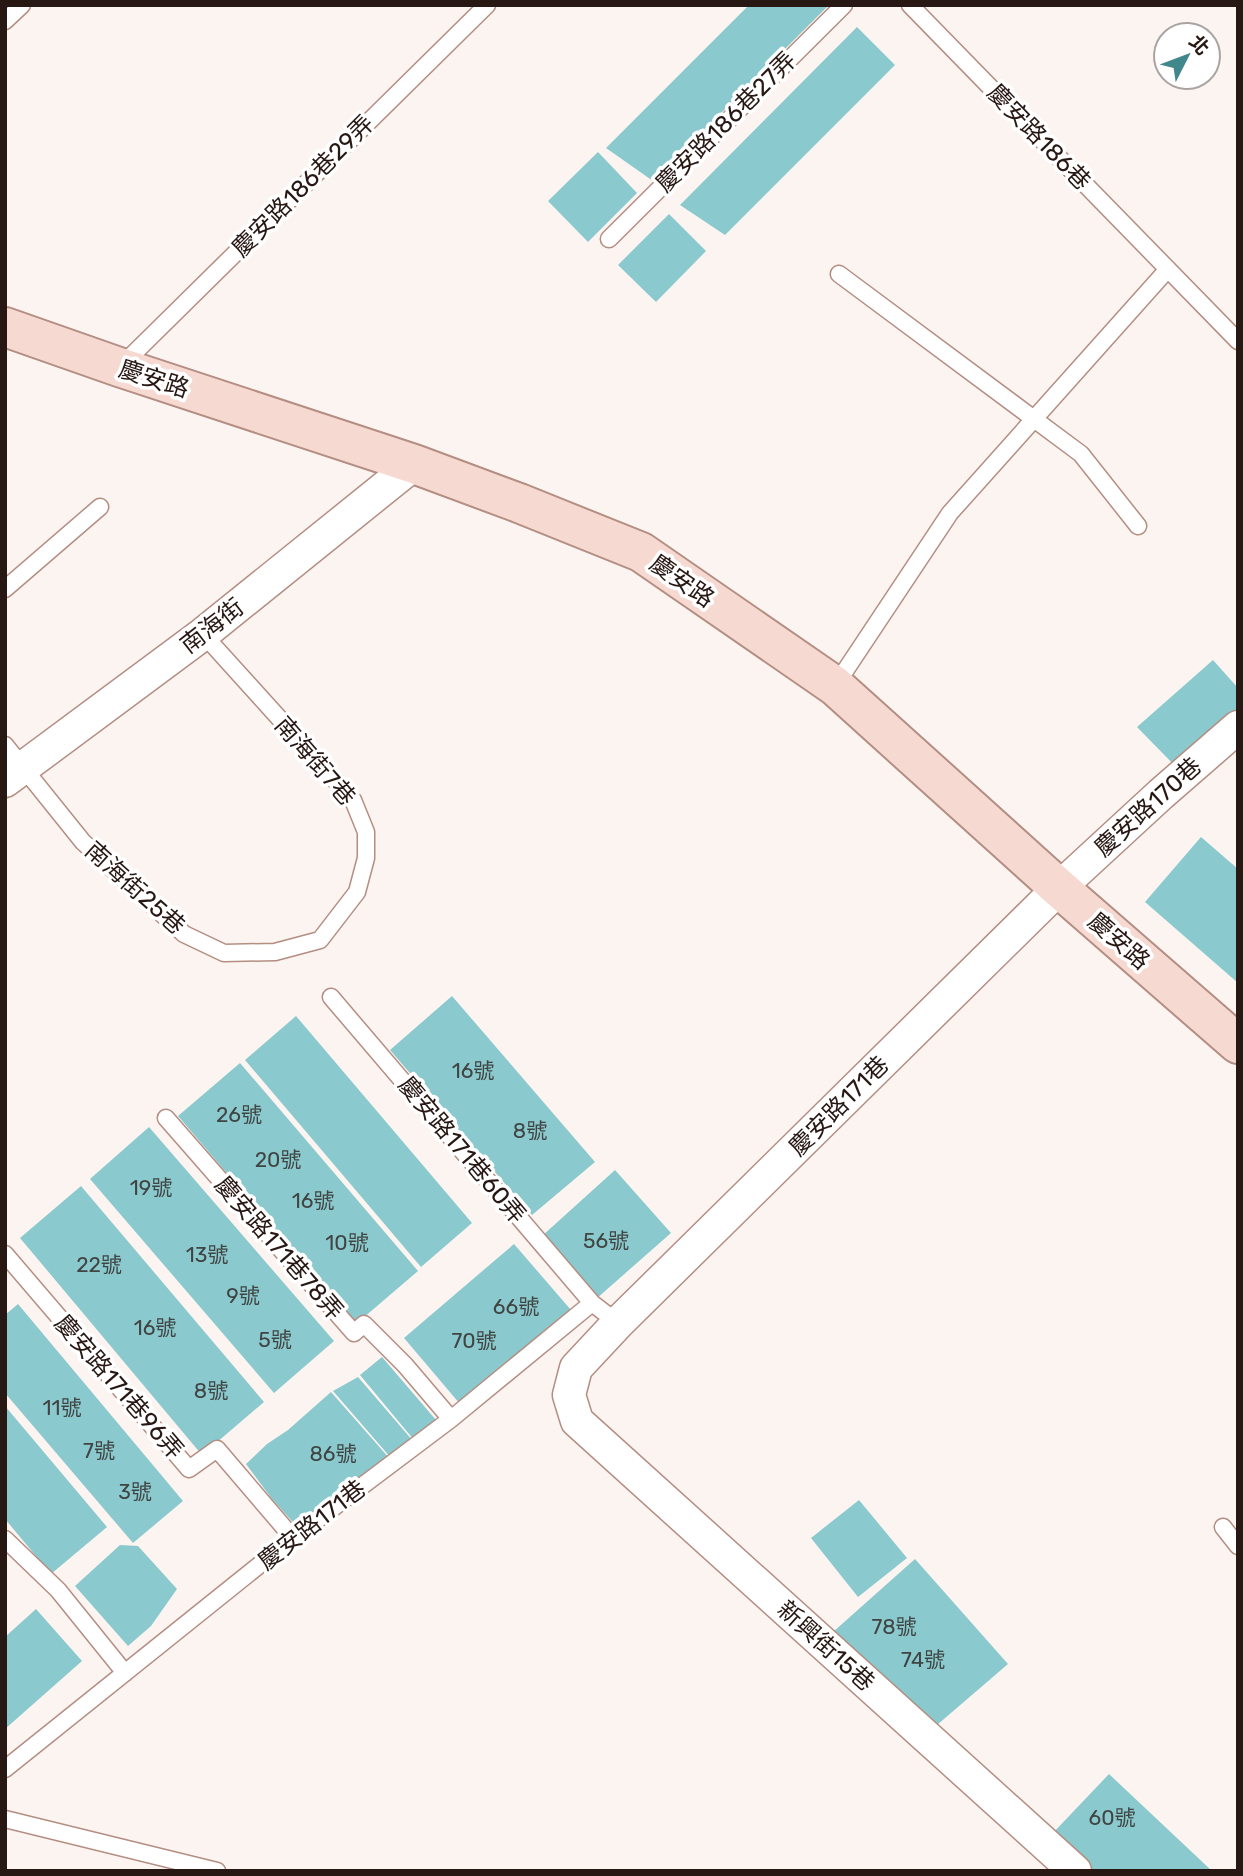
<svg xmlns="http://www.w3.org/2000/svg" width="1243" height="1876" viewBox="0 0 1243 1876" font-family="Rubik,'Noto Sans TC',sans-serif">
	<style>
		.building { fill: #8ac9cd }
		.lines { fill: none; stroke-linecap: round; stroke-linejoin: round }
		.lane-casing { stroke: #b48e82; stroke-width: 19 }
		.street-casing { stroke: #b48e82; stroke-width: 35 }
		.secondary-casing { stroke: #b48e82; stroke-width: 42 }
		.lane { stroke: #fff; stroke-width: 16 }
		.street { stroke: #fff; stroke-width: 32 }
		.secondary { stroke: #f6dad2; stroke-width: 38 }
		.labels { text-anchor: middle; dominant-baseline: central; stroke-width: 7; stroke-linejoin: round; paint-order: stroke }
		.number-label { font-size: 21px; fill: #404442 }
		.street-label { font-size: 24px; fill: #271814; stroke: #fff }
	</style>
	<rect width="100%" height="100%" fill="#fcf4f1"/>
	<!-- building -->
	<path class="building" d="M749 5H829L653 181 606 148Z
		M857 27 895 65 725 235 680 205Z
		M598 152 637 193 588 242 548 201Z
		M669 214 706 251 656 302 618 265Z
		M1213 660 1238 688V718L1180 771 1137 727Z
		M1201 837 1238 869V983L1145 902Z
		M452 996 595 1162 532 1215 390 1050Z
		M296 1016 472 1223 421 1267 245 1060Z
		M240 1063 418 1271 356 1324 178 1116Z
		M149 1127 334 1341 274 1393 90 1179Z
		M615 1170 671 1233 596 1299 542 1236Z
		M81 1186 264 1402 202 1455 20 1238Z
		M514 1244 571 1310 460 1404 404 1338Z
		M18 1304 183 1501 133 1543 5 1393V1315Z
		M382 1357 436 1420 414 1440 360 1375Z
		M358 1377 413 1441 391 1458 333 1391Z
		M331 1392 390 1459 300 1530 272 1499 246 1464 267 1444 288 1430Z
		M5 1406 107 1527 51 1574 5 1519Z
		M859 1500 907 1558 858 1597 811 1538Z
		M120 1545 138 1546 177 1589 151 1626 128 1646 75 1586Z
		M915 1559 1008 1664 937 1725 833 1632Z
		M36 1609 82 1661 5 1729V1637Z
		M1109 1774 1212 1871H1092L1052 1834Z"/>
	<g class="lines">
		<defs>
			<path id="lane" d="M910 5 1238 341
				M5 21 22 5
				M609 239 844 5
				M839 274 1081 454 1138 526
				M120 367 487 5
				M5 589 100 507
				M835 686 950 513 1168 269
				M5 745 83 842 184 934 224 953 275 952 320 940 357 892 366 858V832L353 800 203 634
				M331 997 592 1303
				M166 1118 354 1333 364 1324 405 1365 451 1419
				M5 1254 189 1469 217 1449 293 1538
				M1223 1527 1238 1546
				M5 1539 58 1590 125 1673
				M5 1769 293 1538 451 1419 592 1303 618 1323
				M5 1819 217 1871"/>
			<path id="street" d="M5 781 203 634 414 464
				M1075 1871 577 1421 569 1395 576 1368 618 1323 1059 888 1161 794 1238 727"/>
			<path id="secondary" d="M5 327 119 367 414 464 519 503 641 552 835 686 1059 888 1238 1044"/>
		</defs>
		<!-- lane casing -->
		<use href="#lane" class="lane-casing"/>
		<!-- street casing -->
		<use href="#street" class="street-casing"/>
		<!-- secondary casing -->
		<use href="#secondary" class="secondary-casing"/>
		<!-- lane -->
		<use href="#lane" class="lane"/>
		<!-- street -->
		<use href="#street" class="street"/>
		<!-- secondary -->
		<use href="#secondary" class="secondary"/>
	</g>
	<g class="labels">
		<!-- number labels -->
		<g class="number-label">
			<text x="473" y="1070">16號</text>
			<text x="239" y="1114">26號</text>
			<text x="530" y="1130">8號</text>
			<text x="278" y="1159">20號</text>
			<text x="151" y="1187">19號</text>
			<text x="313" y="1200">16號</text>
			<text x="606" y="1240">56號</text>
			<text x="347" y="1242">10號</text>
			<text x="207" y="1254">13號</text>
			<text x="99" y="1264">22號</text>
			<text x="243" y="1295">9號</text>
			<text x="516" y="1306">66號</text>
			<text x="155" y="1327">16號</text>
			<text x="275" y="1339">5號</text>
			<text x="474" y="1340">70號</text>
			<text x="211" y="1390">8號</text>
			<text x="62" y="1407">11號</text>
			<text x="99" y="1450">7號</text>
			<text x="333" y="1453">86號</text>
			<text x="135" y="1491">3號</text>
			<text x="894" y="1626">78號</text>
			<text x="923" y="1659">74號</text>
			<text x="1112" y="1817">60號</text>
		</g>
		<!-- street labels -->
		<g class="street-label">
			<text transform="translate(726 122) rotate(-45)">慶安路186巷27弄</text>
			<text transform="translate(1039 137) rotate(46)">慶安路186巷</text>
			<text transform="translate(303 186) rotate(-45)">慶安路186巷29弄</text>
			<text transform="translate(154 379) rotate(18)">慶安路</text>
			<text transform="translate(682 581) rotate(35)">慶安路</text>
			<text transform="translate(212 626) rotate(-38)">南海街</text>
			<text transform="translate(315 761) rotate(49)">南海街7巷</text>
			<text transform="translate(1148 807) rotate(-42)">慶安路170巷</text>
			<text transform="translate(135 888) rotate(42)">南海街25巷</text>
			<text transform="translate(1119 941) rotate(41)">慶安路</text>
			<text transform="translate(839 1106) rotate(-45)">慶安路171巷</text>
			<text transform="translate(462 1150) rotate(50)">慶安路171巷60弄</text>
			<text transform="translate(279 1248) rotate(49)">慶安路171巷78弄</text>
			<text transform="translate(119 1387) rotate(49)">慶安路171巷96弄</text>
			<text transform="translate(312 1525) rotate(-38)">慶安路171巷</text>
			<text transform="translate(826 1646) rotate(42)">新興街15巷</text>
		</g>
	</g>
	<!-- border -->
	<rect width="1243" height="1876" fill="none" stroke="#271814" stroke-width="14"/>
	<!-- north arrow -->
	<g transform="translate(1187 56) rotate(48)"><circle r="33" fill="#ffffff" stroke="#a9a3a1" stroke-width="2"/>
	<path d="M0-5L12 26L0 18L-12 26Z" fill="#40888c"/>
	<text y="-10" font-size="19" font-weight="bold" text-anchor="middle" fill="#271814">北</text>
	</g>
</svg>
